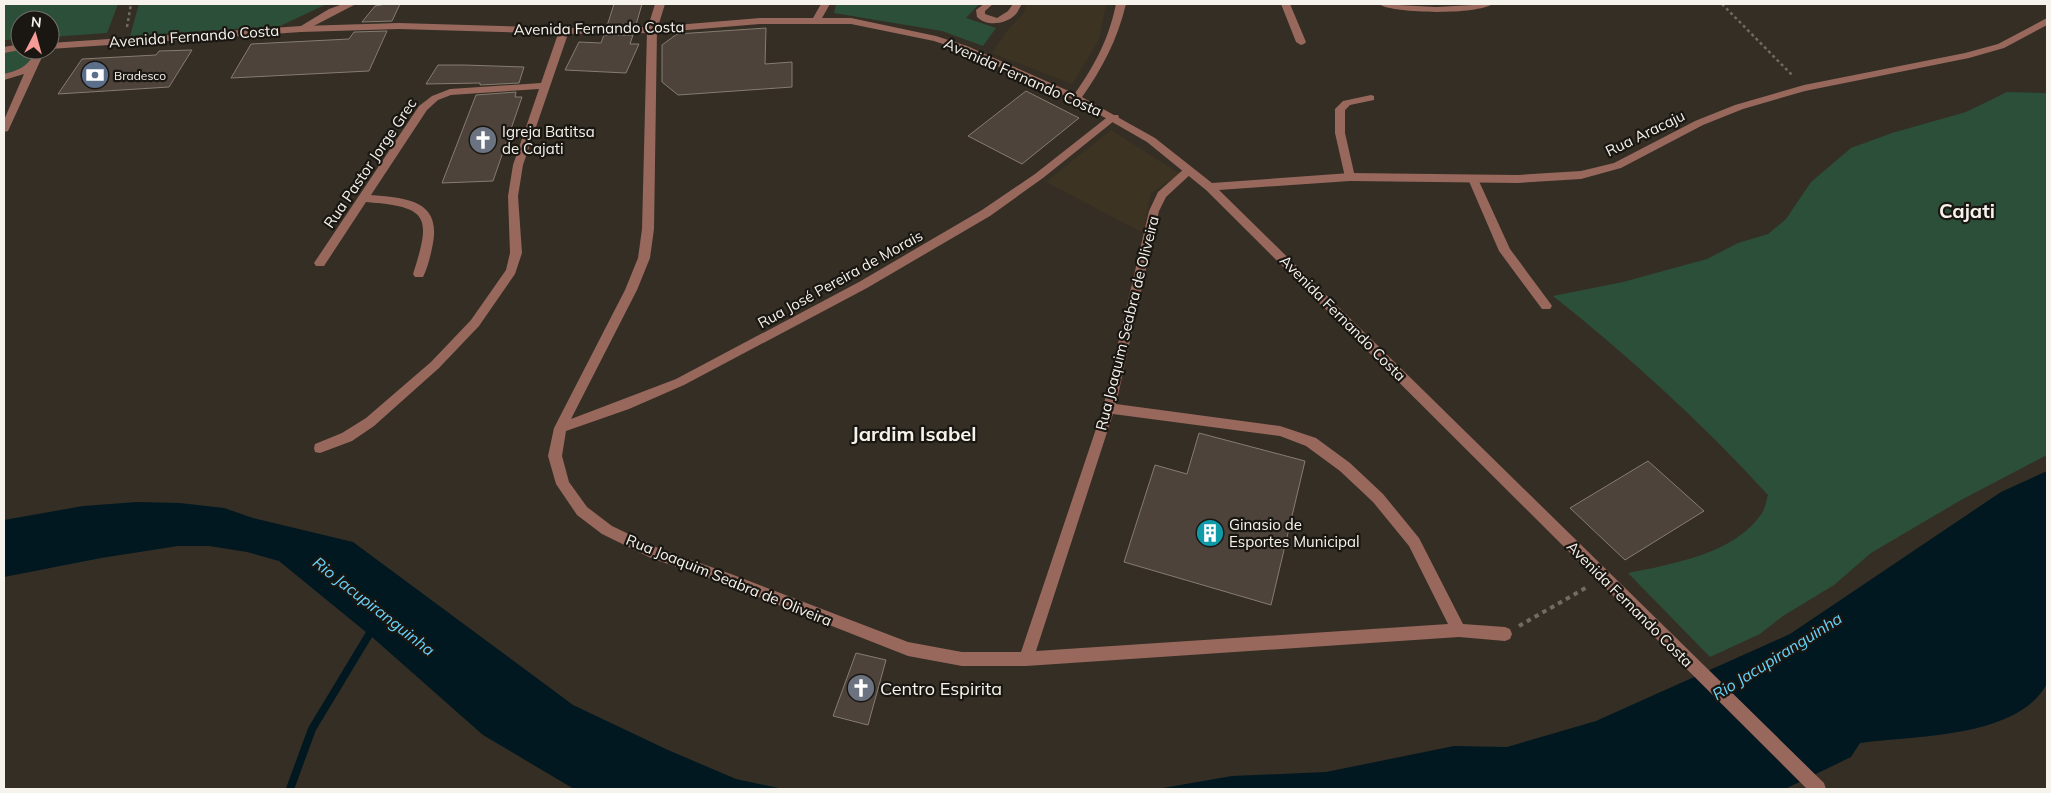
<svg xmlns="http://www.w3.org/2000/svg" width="2051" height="793" viewBox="0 0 2051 793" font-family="Mulish,sans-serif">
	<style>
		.built { fill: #3d3323 }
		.green { fill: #2c4f39 }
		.water { fill: #021820 }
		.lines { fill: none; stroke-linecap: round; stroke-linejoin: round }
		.stream { stroke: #021820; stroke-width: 8 }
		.building { fill: #4d433a; stroke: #867c72 }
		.path-far1 { stroke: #716b62; stroke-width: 2.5; stroke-dasharray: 3 3; stroke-linecap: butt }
		.path { stroke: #716b62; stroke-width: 4; stroke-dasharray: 4.5 4.5; stroke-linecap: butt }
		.minor { fill: #98685c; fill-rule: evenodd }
		.tertiary { fill: #98685c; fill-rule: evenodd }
		.labels { text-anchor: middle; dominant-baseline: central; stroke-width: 4.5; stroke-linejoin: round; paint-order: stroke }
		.far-poi-label { font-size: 12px; fill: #f6f2ec; stroke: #1a1712; text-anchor: start }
		.street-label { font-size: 15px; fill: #f6f2ec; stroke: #1a1712 }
		.poi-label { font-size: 15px; fill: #f6f2ec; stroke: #1a1712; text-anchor: start }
		.water-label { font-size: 16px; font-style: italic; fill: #67d5fd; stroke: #1a1712 }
		.near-poi-label { font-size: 18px; fill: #f6f2ec; stroke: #1a1712; text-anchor: start }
		.district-label { font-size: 20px; font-weight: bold; fill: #f6f2ec; stroke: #1a1712 }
	</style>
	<rect width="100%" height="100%" fill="#342e24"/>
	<!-- built -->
	<path class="built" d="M1027 4H1106L1099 40 1072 84 992 53 1006 32 1023 14Z
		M1111 130 1180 174 1151 193 1143 233 1046 182Z"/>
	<!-- green -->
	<path class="green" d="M4 4H118L107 33 50 37V20H20V39L6 40H4Z
		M139 4H327L280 26 130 36Z
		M836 4H979L966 18 996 28 983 46 942 31 834 13Z
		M10 50 31 51 33 58 24 67 4 75V52Z
		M2007 92 2047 93V455L1961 500 1871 553 1834 585 1783 616 1760 634 1710 657 1628 573C1672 564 1735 554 1762 513 1765 509 1766 501 1768 495 1702 423 1630 357 1553 296L1623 282 1707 259 1738 243 1768 234 1786 219 1811 182 1851 148 1892 133 1966 112Z"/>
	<!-- water -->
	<path class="water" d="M2047 471V684C2016 739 1915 735 1860 743L1851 757 1785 789H1157L1232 776 1326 772 1454 746 1507 747 1596 721 1790 634 2001 492Z
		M137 502 180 503 224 508 253 518 353 542 573 705 668 750 736 779 783 789H574L483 735 372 637 279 561 247 552 209 546H178L101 558 4 577V520L83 506Z"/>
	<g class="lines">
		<!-- stream -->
		<path class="stream" d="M290 789 312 729 373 628"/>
	</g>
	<!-- building -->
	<path class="building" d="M386 4H400L392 21 362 22 375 6Z
		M614 4H642L636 25 607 26Z
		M766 28 765 64 792 62V87L678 95 662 82V45L677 34Z
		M387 31 369 71 231 78 251 44 349 39 354 32Z
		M604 35H633L630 44H639L626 73 565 70 579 42 601 43Z
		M192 50 169 87 58 94 82 59 156 55 159 51Z
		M438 65H464L524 67 519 83 480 85V83L426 84Z
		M1026 91 1079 118 1022 164 968 136Z
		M516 92 515 97H522L493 181 442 183 476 95Z
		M1199 433 1305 461 1271 605 1124 562 1155 465 1187 474Z
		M1648 461 1704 511 1625 560 1570 508Z
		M856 653 886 660 868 725 833 716Z"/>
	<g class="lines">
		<!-- path-far1 -->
		<path class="path-far1" d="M1722 4 1793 76
			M127 27 131 4"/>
		<!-- path -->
		<path class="path" d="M1519 626 1589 586"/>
		<!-- minor -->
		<path class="minor" d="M343 4H356L304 31 301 32 296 29 329 9Z
			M655 4H665L657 30 654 229 650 258 637 290 571 419 676 379 859 282 982 210 1035 174 1110 115H1118L1119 117 1043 178 990 216 867 288 684 385 629 409 566 431 562 456 569 482 587 507 612 526 660 549 731 574 908 642 962 652H1021L1103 408 1149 211 1158 192 1185 168 1189 167 1194 170 1193 172 1166 197 1159 211 1116 404 1280 426 1316 438 1350 463 1383 494 1419 538 1463 624 1505 627 1510 629 1512 634 1510 639 1505 641 1459 637 1026 666H962L908 656 723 583 651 558 602 534 577 515 556 484 548 456 554 428 625 290 638 258 642 229 647 30ZM1113 414 1280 436 1306 446 1340 471 1373 502 1409 546 1448 624 1036 651Z
			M984 4H993L985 11V14L997 18 1008 11 1013 4H1022C1020 7 1018 12 1015 15 1006 24 987 27 977 17L976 10Z
			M1116 4H1126C1117 41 1102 69 1080 100H1074L1072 98C1094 66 1108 42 1116 4Z
			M1281 4H1290L1306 42 1304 44 1301 45 1296 42Z
			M1379 4 1436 7 1492 4C1478 15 1392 14 1379 4Z
			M564 28 569 31 523 165 518 196 522 253 515 274 479 326 439 368 374 426 352 441 320 453 315 452 314 448 315 444 342 433 366 418 431 362 471 320 506 270 510 253 508 196 513 165 539 89 451 95 438 100 427 110 371 195C404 198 441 199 433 243 431 254 428 267 423 277H415L413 274C432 215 428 207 366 202L324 266H316L314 263 316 260 419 106 432 96 450 89 541 83 559 31Z
			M1371 95 1374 96V100L1350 105 1345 110V133L1355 177 1350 181 1345 177 1335 133V109L1343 101Z
			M1473 175 1478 179 1510 249 1550 303 1552 306 1550 309H1542L1499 251 1468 179Z"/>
		<!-- tertiary -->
		<path class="tertiary" d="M821 4H830L822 18H851L936 36 967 46 1080 96 1155 138 1212 183 1350 173 1518 175 1581 171 1614 163 1695 121 1735 105 1804 85 1965 53 1998 44 2047 18V25L2004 48 1969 58 1805 91 1743 109 1703 125 1621 168 1581 179 1518 183 1350 181 1219 190 1824 783 1826 789H1807L1206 190 1147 142 1074 100 961 50 934 41 851 24H760L652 33 564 34 399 29 301 32 50 49V43L301 26 399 23 564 28 652 27 760 18H813Z
			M20 44V50L4 53V47Z
			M31 50H41L43 55 8 131 4 132V120L24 74 4 80V74C16 71 28 67 33 55Z"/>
	</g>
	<!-- icons -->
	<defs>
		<symbol id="bank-disc" viewBox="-11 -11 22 22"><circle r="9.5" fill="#5c6f8a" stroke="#1a1712"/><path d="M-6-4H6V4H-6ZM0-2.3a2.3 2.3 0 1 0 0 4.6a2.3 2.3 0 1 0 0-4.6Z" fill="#fff"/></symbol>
		<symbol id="church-disc" viewBox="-11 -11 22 22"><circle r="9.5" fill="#6b7280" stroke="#1a1712"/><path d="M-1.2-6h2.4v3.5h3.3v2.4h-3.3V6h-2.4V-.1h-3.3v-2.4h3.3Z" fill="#fff"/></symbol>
		<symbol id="building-disc" viewBox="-11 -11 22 22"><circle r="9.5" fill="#0f9aa8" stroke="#1a1712"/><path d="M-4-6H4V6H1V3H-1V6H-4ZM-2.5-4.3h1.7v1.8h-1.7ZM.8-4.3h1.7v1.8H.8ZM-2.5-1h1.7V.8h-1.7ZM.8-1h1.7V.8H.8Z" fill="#fff"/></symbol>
	</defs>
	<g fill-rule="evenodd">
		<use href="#bank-disc" x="79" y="59" width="32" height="32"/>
		<use href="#church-disc" x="467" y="124" width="32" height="32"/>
		<use href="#building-disc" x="1194" y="517" width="32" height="32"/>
		<use href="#church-disc" x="845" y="672" width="32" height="32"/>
	</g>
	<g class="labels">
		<!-- far-poi labels -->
		<g class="far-poi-label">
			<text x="114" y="75">Bradesco</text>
		</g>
		<!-- street labels -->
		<g class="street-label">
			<text transform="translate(599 28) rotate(-1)">Avenida Fernando Costa</text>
			<text transform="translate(194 36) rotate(-4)">Avenida Fernando Costa</text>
			<text transform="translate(1023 77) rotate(24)">Avenida Fernando Costa</text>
			<text transform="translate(1645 133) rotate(-26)">Rua Aracaju</text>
			<text transform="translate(370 163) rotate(-56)">Rua Pastor Jorge Grec</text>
			<text transform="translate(840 279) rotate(-29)">Rua José Pereira de Morais</text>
			<text transform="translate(1343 318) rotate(45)">Avenida Fernando Costa</text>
			<text transform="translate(1127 323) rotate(-76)">Rua Joaquim Seabra de Oliveira</text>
			<text transform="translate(729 580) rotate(22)">Rua Joaquim Seabra de Oliveira</text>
			<text transform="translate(1630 604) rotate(45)">Avenida Fernando Costa</text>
		</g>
		<!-- poi labels -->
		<g class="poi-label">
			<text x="502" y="131">Igreja Batitsa<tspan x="502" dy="17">de Cajati</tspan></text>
			<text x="1229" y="524">Ginasio de<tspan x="1229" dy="17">Esportes Municipal</tspan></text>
		</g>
		<!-- water labels -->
		<g class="water-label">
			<text transform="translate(374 606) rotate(38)">Rio Jacupiranguinha</text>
			<text transform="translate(1777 656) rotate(-32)">Rio Jacupiranguinha</text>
		</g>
		<!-- near-poi labels -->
		<g class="near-poi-label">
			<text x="880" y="688">Centro Espirita</text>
		</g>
		<!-- district labels -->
		<g class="district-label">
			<text x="1967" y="210">Cajati</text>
			<text x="914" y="433">Jardim Isabel</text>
		</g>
	</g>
	<!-- border -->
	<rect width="2051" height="793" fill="none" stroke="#f6f2ec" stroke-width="10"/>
	<!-- north arrow -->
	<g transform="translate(35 35) rotate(6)"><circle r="24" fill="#1a1712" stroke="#726f69"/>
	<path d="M0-4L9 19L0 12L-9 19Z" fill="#f59b97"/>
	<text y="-8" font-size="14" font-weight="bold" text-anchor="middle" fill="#f6f2ec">N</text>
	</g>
</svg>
